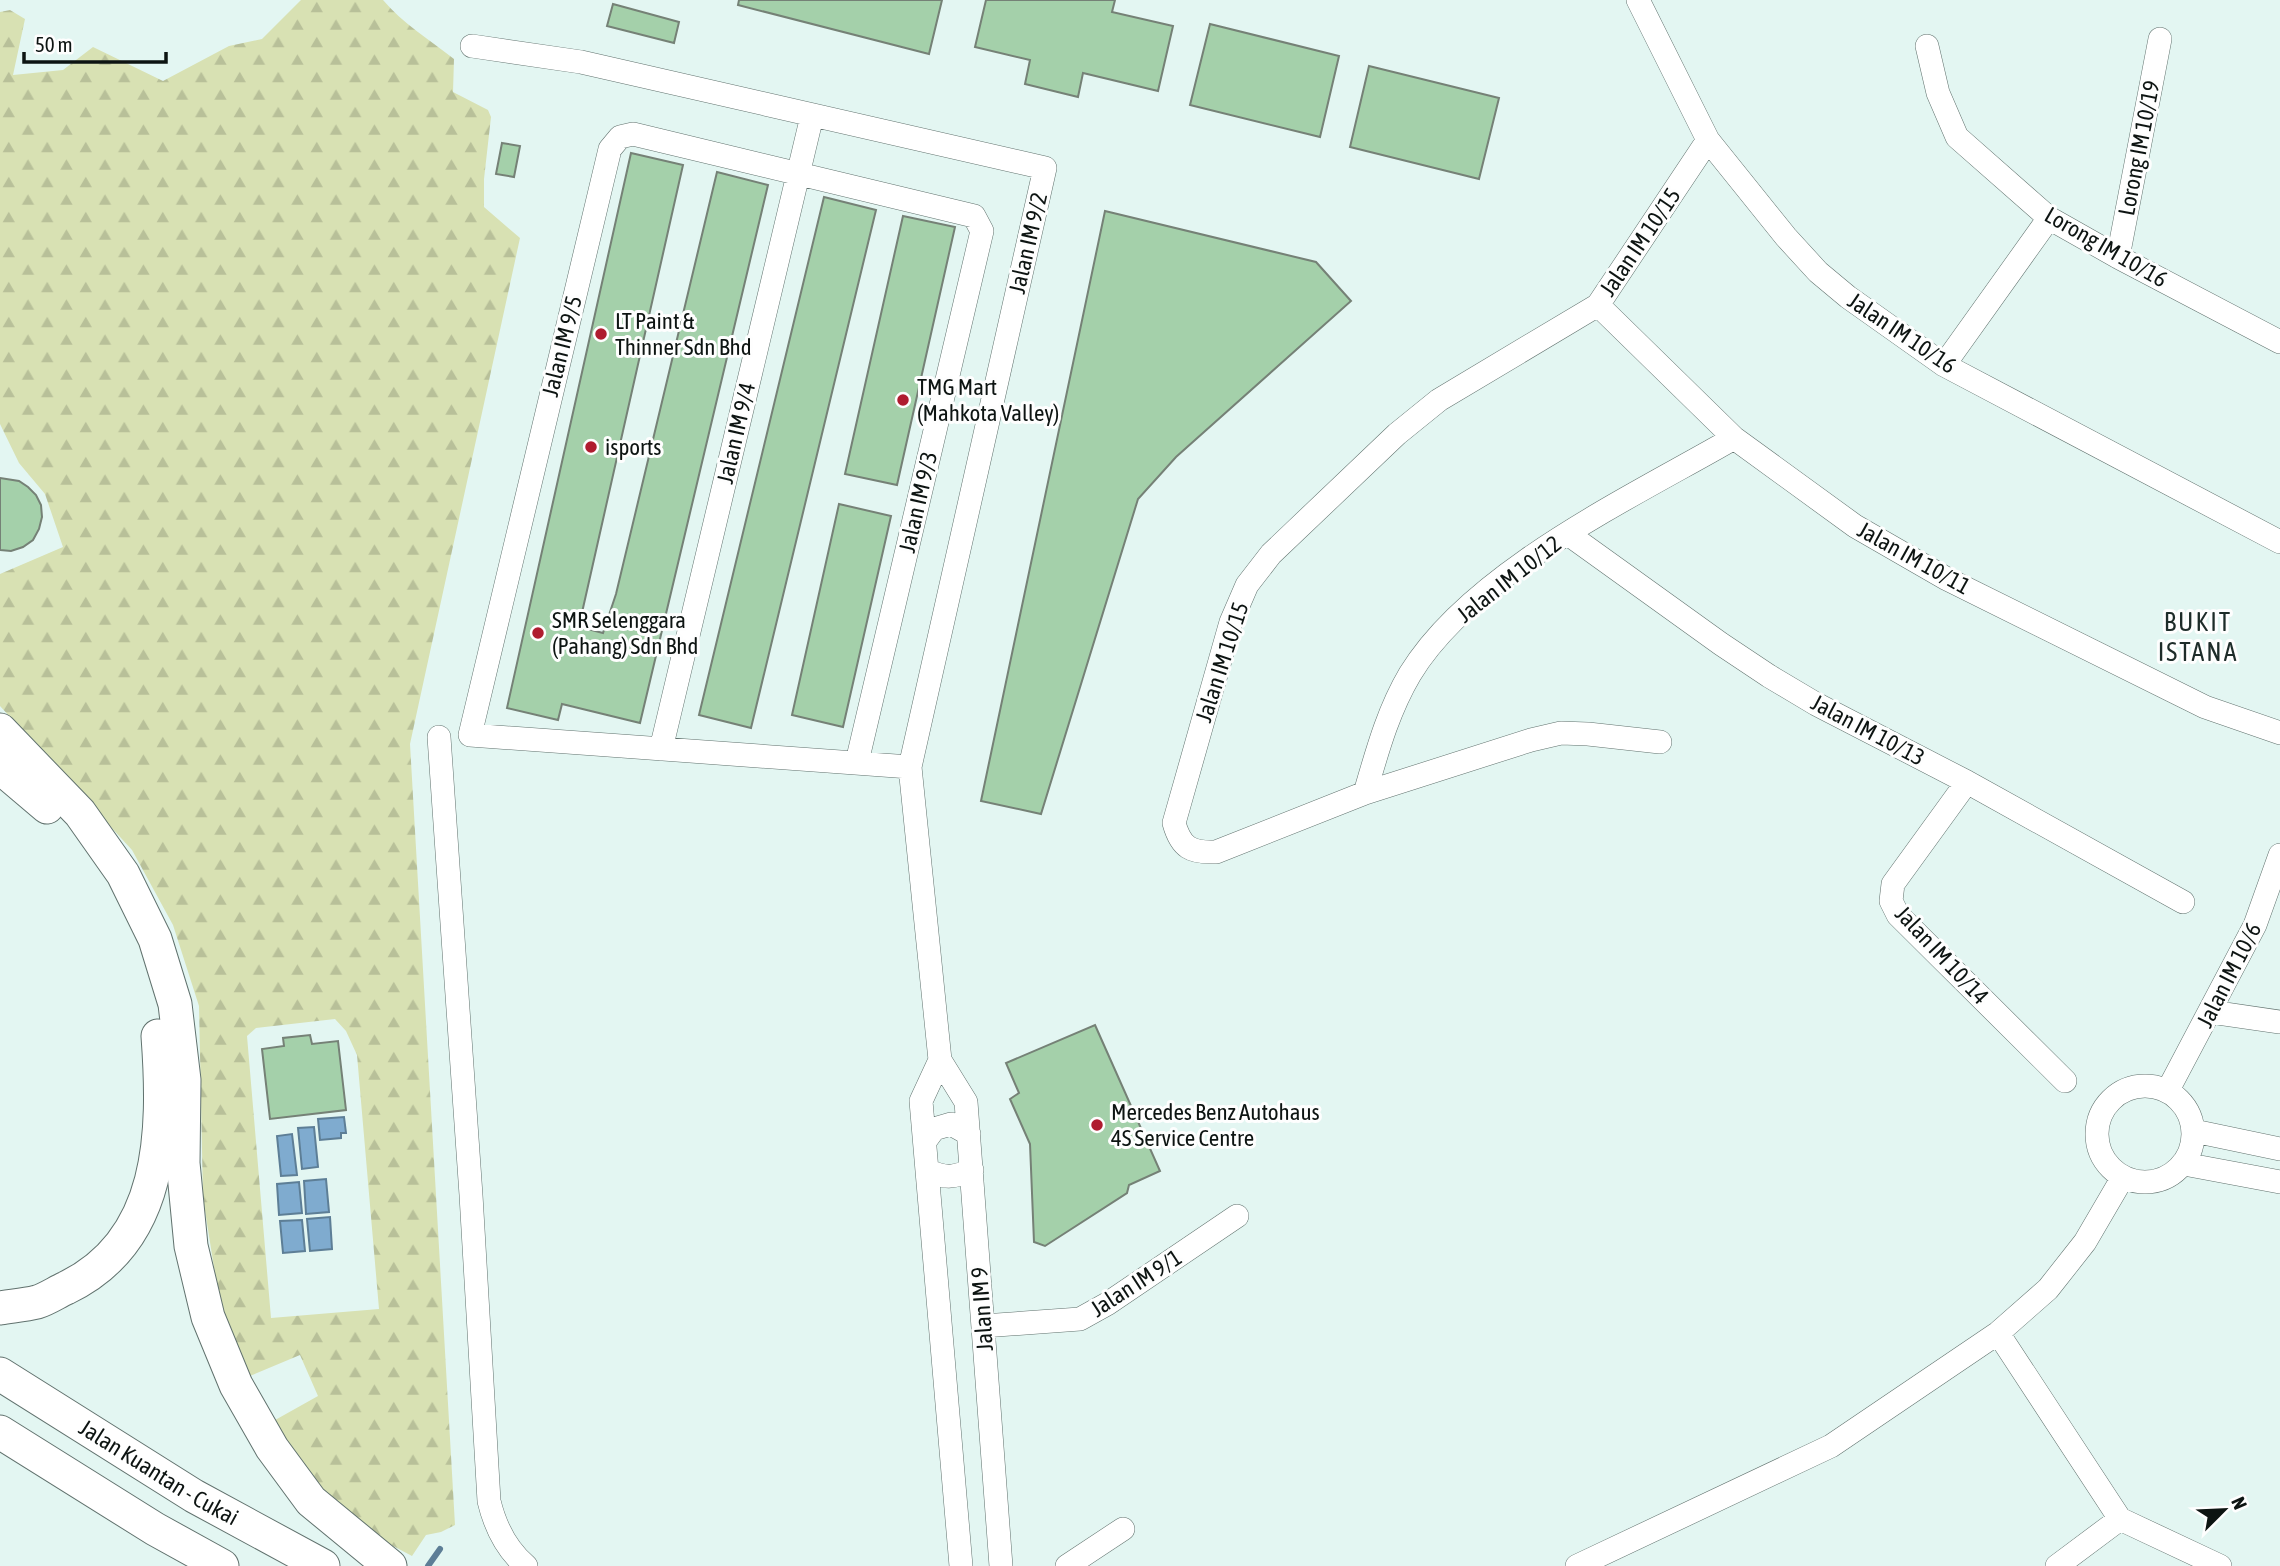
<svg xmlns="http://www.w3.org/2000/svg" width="2280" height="1566" viewBox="0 0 2280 1566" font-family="'Asap Condensed',sans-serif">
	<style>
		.forest { fill: url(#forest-firs); fill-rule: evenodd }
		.water { fill: #7fabcf; stroke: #5d7e96; stroke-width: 2 }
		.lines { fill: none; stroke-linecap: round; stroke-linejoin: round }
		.stream { stroke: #5d7e96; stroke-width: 6 }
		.building { fill: #a4d0aa; stroke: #758176; stroke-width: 2 }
		.minor-casing { stroke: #61726e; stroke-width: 24 }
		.highway-casing { stroke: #61726e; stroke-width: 35 }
		.minor { stroke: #fff; stroke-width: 23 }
		.highway { stroke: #fff; stroke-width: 33 }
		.poi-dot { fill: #af1c2f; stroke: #fefefe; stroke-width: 2.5 }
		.labels { text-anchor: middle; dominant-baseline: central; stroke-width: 6; stroke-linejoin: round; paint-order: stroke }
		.street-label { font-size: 23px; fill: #0d1412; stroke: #fefefe }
		.poi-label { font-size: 23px; fill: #0d1412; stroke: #fefefe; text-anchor: start }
		.quarter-label { font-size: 26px; letter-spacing: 2px; fill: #1d2c29; stroke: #fefefe }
	</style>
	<defs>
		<pattern id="forest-firs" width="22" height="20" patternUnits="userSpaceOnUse" patternTransform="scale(1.75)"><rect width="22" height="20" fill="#d8e1b3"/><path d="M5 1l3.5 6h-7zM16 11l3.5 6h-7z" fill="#b8c099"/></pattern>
	</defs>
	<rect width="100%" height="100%" fill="#e3f6f2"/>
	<!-- forest -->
	<path class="forest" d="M301 0H383C402 23 430 40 454 59L453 92 488 110 491 117 484 179V207L520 238 410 744 455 1525 441 1532 426 1535 412 1556 363 1530 318 1492 268 1424 318 1396 300 1355 245 1378 233 1349 216 1280 203 1198 199 1006 173 925 132 850 0 706V574L63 547 45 494 19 463 0 424V12L10 10 25 19 13 75 63 70 93 47 163 81 229 46 262 39ZM335 1019 346 1031 357 1055 379 1309 271 1318 247 1036 256 1028Z"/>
	<!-- water -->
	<path class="water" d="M344 1117 346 1133H341V1138L320 1140 318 1119Z
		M314 1127 318 1167 302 1169 298 1128Z
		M292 1134 297 1175 281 1176 277 1136Z
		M326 1179 329 1212 306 1214 304 1181Z
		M299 1182 302 1213 279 1215 277 1184Z
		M330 1217 332 1249 310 1251 307 1219Z
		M302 1220 305 1251 283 1253 280 1221Z"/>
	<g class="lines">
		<!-- stream -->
		<path class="stream" d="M428 1566 440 1549"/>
	</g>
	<!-- building -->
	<path class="building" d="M739 0H942L929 54 738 5Z
		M986 0H1115L1112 12 1173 26 1158 91 1083 73 1078 97 1025 84 1030 60 975 47Z
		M613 4 679 22 674 43 607 26Z
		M1210 24 1339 56 1320 137 1190 105Z
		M1369 66 1499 98 1479 179 1350 147Z
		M502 143 520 146 514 177 496 174Z
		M631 153 683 165 581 617 580 627 603 633 616 594 717 172 768 185 640 723 562 704 558 720 507 708Z
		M824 197 876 210 751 728 699 715Z
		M1105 211 1316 262 1351 301 1176 457 1138 499 1041 814 981 801Z
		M903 216 955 227 897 485 845 474Z
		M0 478 19 481 28 487 36 495 41 505 42 517 39 529 33 540 23 547 11 551 0 550Z
		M839 504 891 516 843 727 792 715Z
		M1095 1025 1160 1171 1129 1185 1127 1193 1045 1246 1034 1242 1030 1144 1010 1099 1019 1093 1006 1063Z
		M310 1035 312 1044 338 1041 346 1110 270 1119 262 1049 284 1046 283 1038Z"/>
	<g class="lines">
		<defs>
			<path id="minor" d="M1638 0 1708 140 1786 237 1818 272 1848 297 1944 365 2280 542
				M472 46 581 62 1045 168 910 767 940 1060 966 1102 1001 1566
				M1927 46 1938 93 1957 137 2049 218 2118 257 2280 342
				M2118 257 2160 39
				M1598 305 1734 438 1855 526 1947 579 2205 707 2280 733
				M1944 365 2049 218
				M1568 534 1721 644 1769 676 1816 704 1967 782 2183 902
				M439 737 471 1195 489 1501C495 1526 506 1549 526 1566
				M1660 742 1588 734 1561 733 1531 740 1365 793 1216 852C1191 853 1181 848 1174 823L1231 622 1247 585 1271 554 1397 434 1439 400 1598 305 1708 140
				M661 749 812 116
				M857 762 982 231 974 216 633 134 620 137 610 149 470 735 910 767
				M1967 782 1893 884 1891 901 1898 915 2065 1081
				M1365 793C1377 752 1388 711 1410 674 1472 572 1632 497 1734 438
				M2211 1012 2280 1022
				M940 1060 921 1101 961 1566
				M2097 1134a48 48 0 1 1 96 0a48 48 0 1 1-96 0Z
				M2168 1090 2255 925 2280 855
				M2194 1131 2280 1149
				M926 1140 934 1129 951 1124 969 1134
				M2184 1164 2280 1182
				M929 1171C946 1179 955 1177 972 1170
				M983 1326 1080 1319 1107 1304 1237 1216
				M1998 1333 2120 1519 2220 1566
				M1067 1566 1123 1529
				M1577 1566 1831 1446 1998 1333 2048 1289 2085 1242 2123 1177
				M2057 1566 2120 1519"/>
			<g id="highway">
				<path d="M0 730 80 813 123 874 155 939 175 1004 184 1080 183 1163 191 1246 208 1317 236 1385 272 1448 311 1501 390 1566"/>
				<path d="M0 767 47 807"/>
				<path d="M0 1308C12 1306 25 1305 37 1302 47 1299 57 1292 66 1288 164 1241 165 1132 158 1036"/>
				<path id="s1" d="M0 1374 194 1496 323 1566"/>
				<path d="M0 1432 155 1529 222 1566"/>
			</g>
		</defs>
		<!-- minor casing -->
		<use href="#minor" class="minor-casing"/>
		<!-- highway casing -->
		<use href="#highway" class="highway-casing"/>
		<!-- minor -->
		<use href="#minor" class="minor"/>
		<!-- highway -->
		<use href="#highway" class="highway"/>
	</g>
	<!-- markers -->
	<g class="poi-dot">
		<circle cx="601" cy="334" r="7"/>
		<circle cx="903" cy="400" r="7"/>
		<circle cx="591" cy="447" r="7"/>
		<circle cx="538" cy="633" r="7"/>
		<circle cx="1097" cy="1125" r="7"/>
	</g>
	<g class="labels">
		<!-- street labels -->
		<g class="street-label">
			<text transform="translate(2139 148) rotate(-79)">Lorong IM 10/19</text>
			<text transform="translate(1640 242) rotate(-56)">Jalan IM 10/15</text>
			<text transform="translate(1028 243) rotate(-77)">Jalan IM 9/2</text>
			<text transform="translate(2106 247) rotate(30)">Lorong IM 10/16</text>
			<text transform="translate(1902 333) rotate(34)">Jalan IM 10/16</text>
			<text transform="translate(562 346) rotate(-76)">Jalan IM 9/5</text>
			<text transform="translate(736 433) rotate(-77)">Jalan IM 9/4</text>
			<text transform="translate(918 502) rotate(-77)">Jalan IM 9/3</text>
			<text transform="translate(1914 558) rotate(29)">Jalan IM 10/11</text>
			<text transform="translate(1509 579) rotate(-38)">Jalan IM 10/12</text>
			<text transform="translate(1222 662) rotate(-72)">Jalan IM 10/15</text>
			<text transform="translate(1868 730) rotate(28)">Jalan IM 10/13</text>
			<text transform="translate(1942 955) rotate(47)">Jalan IM 10/14</text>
			<text transform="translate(2229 975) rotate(-63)">Jalan IM 10/6</text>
			<text transform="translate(1136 1283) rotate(-33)">Jalan IM 9/1</text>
			<text transform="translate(982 1309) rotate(-94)">Jalan IM 9</text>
			<text stroke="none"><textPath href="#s1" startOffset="187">Jalan Kuantan - Cukai</textPath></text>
		</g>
		<!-- poi labels -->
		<g class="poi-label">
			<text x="615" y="321">LT Paint &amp;<tspan x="615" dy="26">Thinner Sdn Bhd</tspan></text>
			<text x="917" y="387">TMG Mart<tspan x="917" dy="26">(Mahkota Valley)</tspan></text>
			<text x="605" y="447">isports</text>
			<text x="552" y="620">SMR Selenggara<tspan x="552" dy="26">(Pahang) Sdn Bhd</tspan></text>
			<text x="1111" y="1112">Mercedes Benz Autohaus<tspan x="1111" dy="26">4S Service Centre</tspan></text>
		</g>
		<!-- quarter labels -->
		<g class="quarter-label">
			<text x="2198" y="622">BUKIT<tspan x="2198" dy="30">ISTANA</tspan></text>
		</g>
	</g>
	<!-- north arrow -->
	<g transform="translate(2224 1510) rotate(66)" stroke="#fefefe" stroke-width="5" paint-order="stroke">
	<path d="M0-5L12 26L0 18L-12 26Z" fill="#0d1412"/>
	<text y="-10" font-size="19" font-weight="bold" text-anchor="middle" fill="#0d1412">N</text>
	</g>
	<!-- scale -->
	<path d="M24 52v10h142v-10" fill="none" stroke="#0d1412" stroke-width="3.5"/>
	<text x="35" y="52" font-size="21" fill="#0d1412" stroke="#fefefe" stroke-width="5" paint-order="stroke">50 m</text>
</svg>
